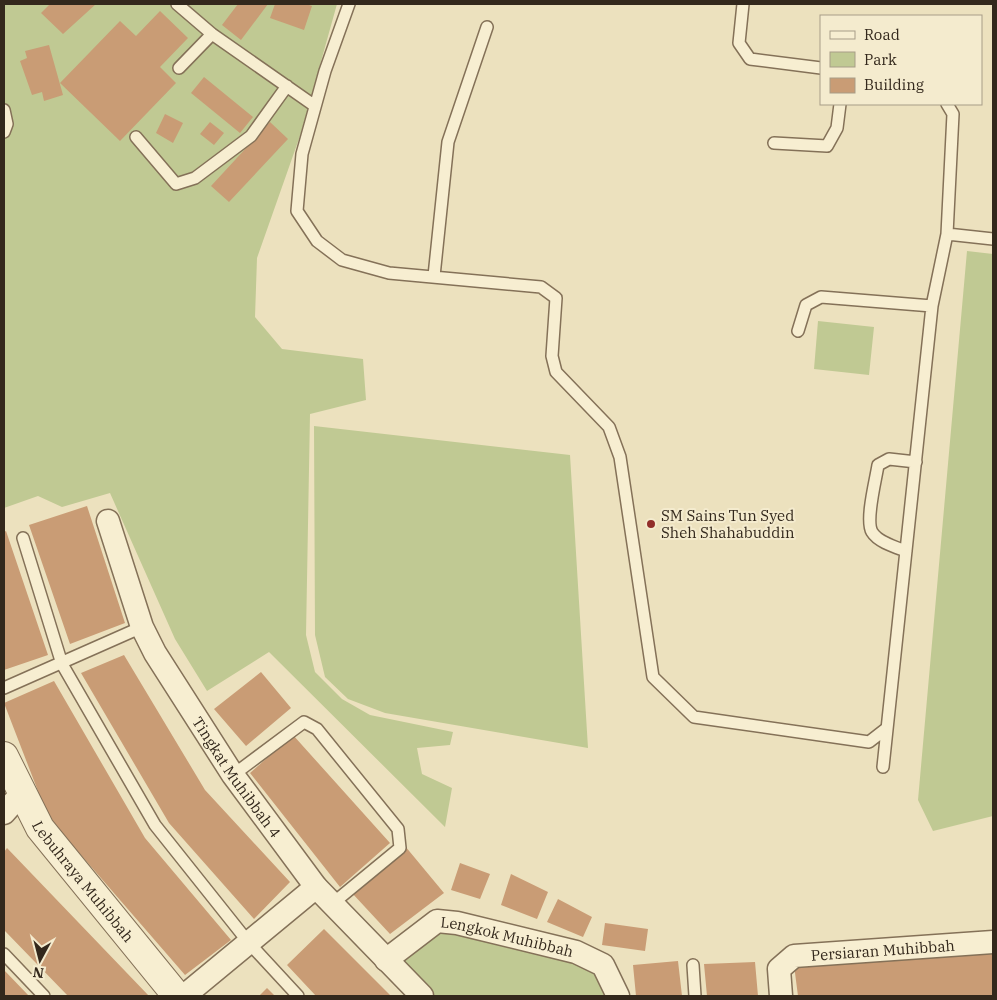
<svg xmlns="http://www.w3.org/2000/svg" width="997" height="1000" viewBox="0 0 997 1000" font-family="'IBM Plex Serif',serif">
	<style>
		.green { fill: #c0c993 }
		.building { fill: #c99c75 }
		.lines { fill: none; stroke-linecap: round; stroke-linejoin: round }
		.service-casing { stroke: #847158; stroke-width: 14 }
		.minor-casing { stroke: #847158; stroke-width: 25 }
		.tertiary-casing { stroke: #847158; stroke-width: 30 }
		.service { stroke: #f7eed1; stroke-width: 11 }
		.minor { stroke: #f7eed1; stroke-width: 22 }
		.tertiary { stroke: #f7eed1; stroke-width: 28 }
		.poi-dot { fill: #912e2a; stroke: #f4ebce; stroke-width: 2 }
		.labels { text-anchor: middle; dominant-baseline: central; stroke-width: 4; stroke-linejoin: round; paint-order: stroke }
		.poi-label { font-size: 15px; fill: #33281c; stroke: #f4ebce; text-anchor: start }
		.street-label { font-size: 15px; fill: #33281c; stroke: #f4ebce }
	</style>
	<rect width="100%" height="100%" fill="#ece1be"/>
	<!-- green -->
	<path class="green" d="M4 4H337L301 133 257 258 255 317 282 349 363 359 366 400 310 414 306 635 315 672 342 699 370 715 453 732 450 745 417 748 422 774 452 788 445 827 269 652 207 691 175 639 110 493 62 507 38 496 4 508Z
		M967 251 993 254V816L933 831 918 800Z
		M818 321 874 327 869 375 814 369Z
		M314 426 570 455 588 748 385 713 348 699 325 677 315 635Z
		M441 931 572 962 596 971 608 996H434L402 961Z"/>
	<!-- building -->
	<path class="building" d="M50 4H96L63 34 41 13Z
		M238 4H268L241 40 222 25Z
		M275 4H306L312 6 304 30 270 18Z
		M160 11 188 38 160 67 176 83 120 141 60 83 120 21 136 36Z
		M49 45 63 95 44 101 42 92 32 95 20 61 27 58 25 51Z
		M204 77 253 117 240 133 191 93Z
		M165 114 183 123 173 143 156 133Z
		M210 122 224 133 214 145 200 134Z
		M270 122 288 139 229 202 211 186Z
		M87 506 125 623 70 644 29 525Z
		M6 531 48 655 4 670V532Z
		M124 655 205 790 290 882 254 919 169 823 81 673Z
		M261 672 291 708 246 746 214 709Z
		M54 681 145 838 231 940 185 975 48 817 4 703Z
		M293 735 390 843 340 887 250 773Z
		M405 846 444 893 390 934 352 893Z
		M7 848 149 996H68L4 930V852Z
		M460 863 490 874 480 899 451 890Z
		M511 874 548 892 537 919 501 905Z
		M558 899 592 917 583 937 547 922Z
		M605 923 648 929 645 951 602 945Z
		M324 929 391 996H316L287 965Z
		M993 954V996H798L794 965Z
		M678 961 682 996H636L633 965Z
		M755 962 758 996H707L704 964Z
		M4 970 29 996H4Z
		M267 988 275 996H259Z"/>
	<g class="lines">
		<defs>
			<path id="service" d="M177 4 212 34 315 106
				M349 4 325 71 302 154 297 211 317 241 342 260 389 273 541 287 556 298 552 356 556 372 609 427 620 457 653 677 694 717 869 742 887 728
				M743 4 739 43 750 59 821 68
				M179 68 212 34
				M4 110 7 124 4 132
				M136 137 176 184 195 178 251 136 287 86
				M774 143 827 146 837 128 840 104
				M947 234 993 239
				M434 276 448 142 487 27
				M798 331 806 305 821 297 932 306
				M23 538 62 664 155 825 249 943 298 996
				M906 551C895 547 878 542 872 532 865 520 876 479 878 465L889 459 916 462
				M4 688 142 627
				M883 767 932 306 947 234 953 114 947 104
				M233 775 304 722 317 729 398 829 400 848 332 904
				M4 954 44 996
				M693 965 695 996"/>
			<g id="minor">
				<path id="s1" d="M108 521 142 627 155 653 233 775 316 887 422 996"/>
				<path d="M4 813 21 794"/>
				<path id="s2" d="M386 960 437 921 457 923 576 952 603 965 618 996"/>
				<path d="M184 996 316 887"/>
				<path id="s3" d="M781 996 779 969 794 956 993 942"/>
			</g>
			<g id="tertiary">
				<path id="s4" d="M4 756 40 828 177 996"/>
			</g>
		</defs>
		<!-- service casing -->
		<use href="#service" class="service-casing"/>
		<!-- minor casing -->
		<use href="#minor" class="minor-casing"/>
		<!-- tertiary casing -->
		<use href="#tertiary" class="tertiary-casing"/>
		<!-- service -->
		<use href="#service" class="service"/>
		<!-- minor -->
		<use href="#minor" class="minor"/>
		<!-- tertiary -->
		<use href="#tertiary" class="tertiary"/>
	</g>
	<!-- markers -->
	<circle class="poi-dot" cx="651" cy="524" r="5"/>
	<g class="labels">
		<!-- poi labels -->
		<g class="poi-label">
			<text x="661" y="515">SM Sains Tun Syed<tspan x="661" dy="17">Sheh Shahabuddin</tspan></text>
		</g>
		<!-- street labels -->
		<g class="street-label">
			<text stroke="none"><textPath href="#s1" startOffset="289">Tingkat Muhibbah 4</textPath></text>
			<text stroke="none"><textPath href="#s4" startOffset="149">Lebuhraya Muhibbah</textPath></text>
			<text stroke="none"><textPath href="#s2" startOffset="136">Lengkok Muhibbah</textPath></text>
			<text stroke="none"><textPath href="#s3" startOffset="136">Persiaran Muhibbah</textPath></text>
		</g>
	</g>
	<!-- border -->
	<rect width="997" height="1000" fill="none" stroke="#33281c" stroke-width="10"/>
	<!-- legend -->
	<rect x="820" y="15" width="162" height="90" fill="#f4ebce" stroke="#a79d87"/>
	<rect x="830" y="31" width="25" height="8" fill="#f7eed1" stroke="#a79d87"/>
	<text x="864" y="40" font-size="15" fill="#33281c">Road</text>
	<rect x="830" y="52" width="25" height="15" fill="#c0c993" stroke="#a79d87"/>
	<text x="864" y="65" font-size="15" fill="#33281c">Park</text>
	<rect x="830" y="78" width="25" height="15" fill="#c99c75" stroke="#a79d87"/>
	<text x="864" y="90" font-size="15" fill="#33281c">Building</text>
	<!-- north arrow -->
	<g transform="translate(40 960) rotate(187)" stroke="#f4ebce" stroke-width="4" paint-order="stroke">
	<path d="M0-4L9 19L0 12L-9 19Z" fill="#33281c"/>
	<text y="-8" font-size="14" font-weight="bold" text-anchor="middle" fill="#33281c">N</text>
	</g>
</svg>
